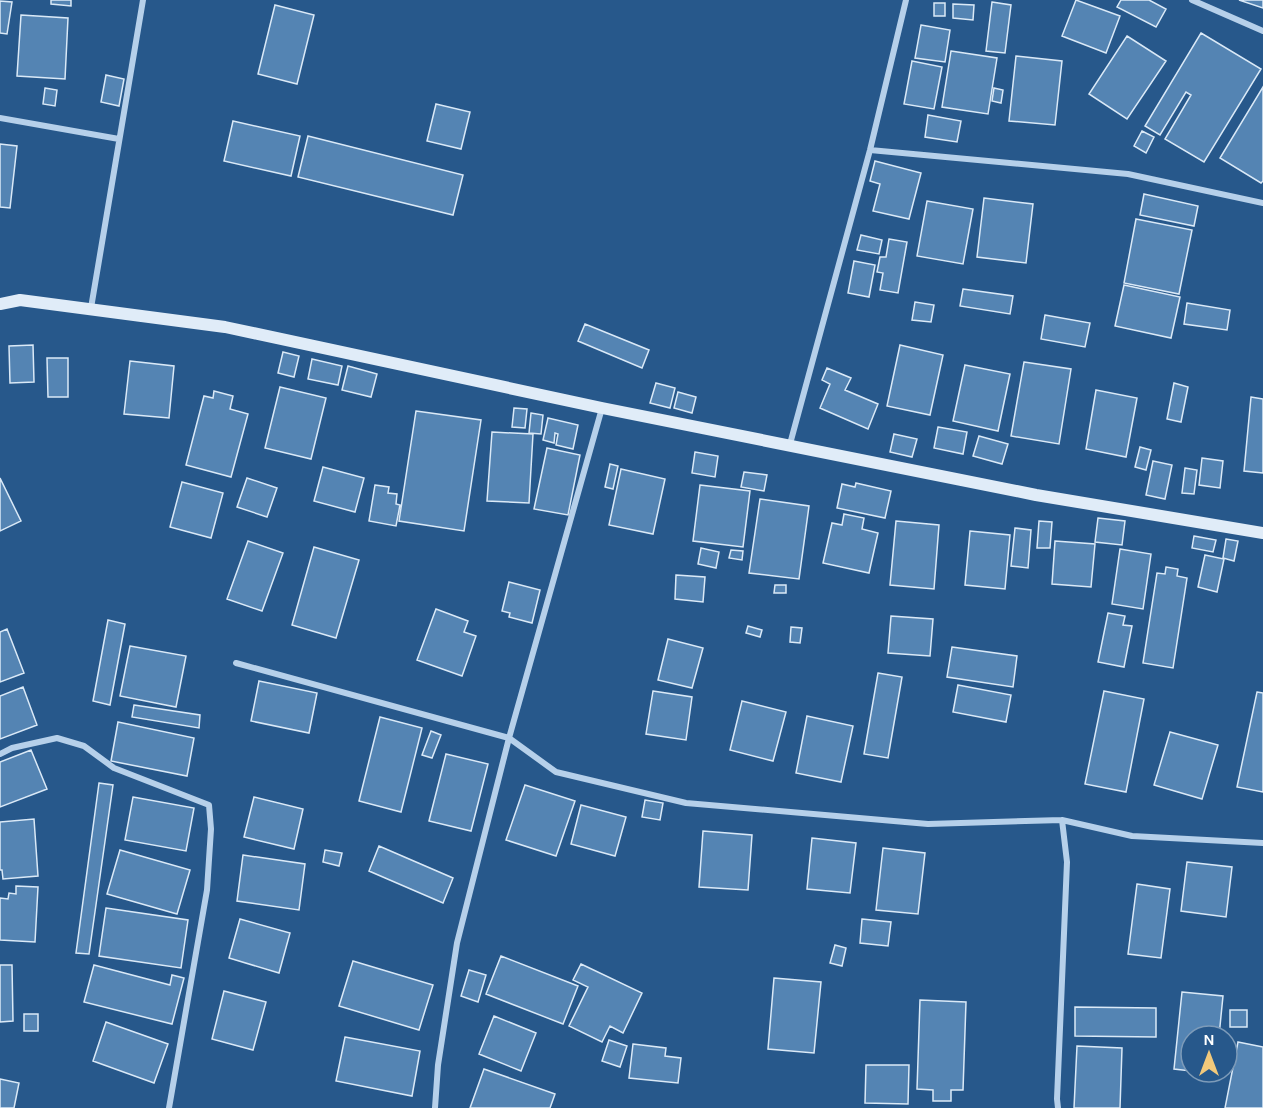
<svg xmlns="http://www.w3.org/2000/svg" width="1263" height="1108" viewBox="0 0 1263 1108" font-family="Karla,sans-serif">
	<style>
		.building { fill: #5484b3; stroke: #dae9f7; stroke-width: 1.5 }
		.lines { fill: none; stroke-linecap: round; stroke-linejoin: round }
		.street { stroke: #b6d0ea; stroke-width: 6 }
		.secondary { stroke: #e0ecf8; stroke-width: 12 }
	</style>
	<rect width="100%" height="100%" fill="#27588b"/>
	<!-- building -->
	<path class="building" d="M51 0H71V6L51 4Z
		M1076 0 1120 16 1106 53 1062 36Z
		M1121 0H1149L1166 9 1156 27 1117 7Z
		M1239 0H1263V8Z
		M0 1 12 2 7 34 0 33Z
		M992 2 1011 5 1005 53 986 51Z
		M934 3H945V16H934Z
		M953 4 974 5 973 20 953 18Z
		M275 5 314 15 297 84 258 74Z
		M21 15 68 18 65 79 17 76Z
		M921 25 950 30 945 62 915 58Z
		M1201 33 1261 69 1204 162 1165 139 1191 95 1186 92 1160 135 1145 126Z
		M1127 36 1166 61 1127 119 1089 94Z
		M951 51 997 58 988 114 942 107Z
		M1016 56 1062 61 1055 125 1009 121Z
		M912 61 942 67 934 109 904 104Z
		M106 75 124 79 119 106 101 102Z
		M1263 87V181L1261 183 1220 158Z
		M45 88 57 90 55 106 43 104Z
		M994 88 1003 90 1001 103 992 101Z
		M436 104 470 112 461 149 427 141Z
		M928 115 961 121 957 142 925 137Z
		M233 121 300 136 291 176 224 161Z
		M1142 131 1154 137 1146 153 1134 146Z
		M308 136 463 175 453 215 298 177Z
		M0 144 17 146 10 208 0 207Z
		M875 161 921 173 909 219 873 211 880 184 870 181Z
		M1144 194 1198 206 1194 226 1140 215Z
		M984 198 1033 204 1026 263 977 257Z
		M927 201 973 209 963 264 917 256Z
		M1136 219 1192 230 1179 294 1124 283Z
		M861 235 882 240 879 254 857 250Z
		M889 239 907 242 898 293 880 290 883 273 877 272 880 257H886Z
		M854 261 875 265 869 297 848 293Z
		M1124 285 1180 297 1171 338 1115 326Z
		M963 289 1013 296 1010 314 960 306Z
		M915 302 934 305 931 322 912 320Z
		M1187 303 1230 310 1227 330 1184 324Z
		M1045 315 1090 323 1085 347 1041 339Z
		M585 324 649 350 642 368 578 341Z
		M33 345 34 382 10 383 9 346Z
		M900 345 943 355 930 415 887 406Z
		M283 352 299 356 294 377 278 373Z
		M47 358H68V397H48Z
		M312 359 342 366 338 385 308 379Z
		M130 361 174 366 169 418 124 414Z
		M1024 362 1071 369 1059 444 1011 436Z
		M965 365 1010 374 998 431 953 421Z
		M348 366 377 374 371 397 342 390Z
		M827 368 851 378 845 390 878 404 868 429 820 408 830 384 822 380Z
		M656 383 675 388 670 408 650 403Z
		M1174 383 1188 387 1181 422 1167 419Z
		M280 387 326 398 311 459 265 448Z
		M1096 390 1137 398 1126 457 1086 449Z
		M214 391 233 396 230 409 248 414 231 477 186 465 204 396 213 398Z
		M678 392 696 397 692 413 674 408Z
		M1251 397 1263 399V473L1244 471Z
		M514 408 527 409 525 428 512 427Z
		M416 411 481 420 464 531 399 521Z
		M531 413 543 415 541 434 529 433Z
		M548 418 578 425 573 449 556 445 558 434 555 433 554 443 543 440Z
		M938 427 967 432 963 454 934 448Z
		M492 432 533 434 529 503 487 501Z
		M894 434 917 439 912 457 890 452Z
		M979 436 1008 444 1002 464 973 456Z
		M1140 447 1151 450 1146 470 1135 467Z
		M547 448 580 455 568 515 534 509Z
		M695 452 718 456 715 477 692 473Z
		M1202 458 1223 461 1220 488 1199 485Z
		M1153 461 1172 465 1165 499 1146 495Z
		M610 464 618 466 613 489 605 487Z
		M323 467 364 478 355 512 314 501Z
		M1185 468 1197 470 1194 494 1182 493Z
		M621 469 665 479 653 534 609 525Z
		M744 472 767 475 764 491 741 487Z
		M0 478 21 521 0 531Z
		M247 478 277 488 267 517 237 507Z
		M182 482 223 493 211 538 170 527Z
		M856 483 891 491 885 518 837 508 842 484 855 487Z
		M375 485 389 487 388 493 397 494 396 504 400 505 396 526 369 521Z
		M700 485 750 491 743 547 693 541Z
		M760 499 809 506 799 579 749 573Z
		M844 514 864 518 862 529 878 533 869 573 823 563 832 523 842 525Z
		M1098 518 1125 521 1122 545 1095 542Z
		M896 521 939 525 934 589 890 585Z
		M1039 521 1052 522 1050 548H1037Z
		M1015 528 1031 530 1028 568 1011 566Z
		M970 531 1010 535 1005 589 965 585Z
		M1194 536 1216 540 1213 552 1192 548Z
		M1226 539 1238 541 1234 561 1223 558Z
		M248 541 283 553 262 611 227 599Z
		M1055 541 1095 544 1091 587 1052 584Z
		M314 547 359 560 336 638 292 625Z
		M701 548 719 552 716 568 698 564Z
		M1120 549 1151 554 1143 609 1112 604Z
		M731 550 743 551 742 560 729 558Z
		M1205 555 1224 559 1217 592 1198 587Z
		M1166 567 1178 569 1177 576 1187 578 1173 668 1143 663 1157 573 1165 574Z
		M676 575 705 577 703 602 675 599Z
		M509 582 540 590 532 623 509 617 510 613 502 611Z
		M775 585H786V593H774Z
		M436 609 468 621 464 632 476 636 462 676 417 660Z
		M1108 613 1125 616 1123 625 1132 626 1124 667 1098 662Z
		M891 616 933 619 930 656 888 653Z
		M108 620 125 624 110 705 93 701Z
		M748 626 762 630 760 637 746 633Z
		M791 627 802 628 800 643 790 642Z
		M7 629 24 673 0 682V632Z
		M668 639 703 648 692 688 658 680Z
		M130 646 186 656 176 707 120 696Z
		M952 647 1017 656 1013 687 947 677Z
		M878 673 902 677 888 758 864 754Z
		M259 681 317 693 309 733 251 721Z
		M958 685 1011 695 1006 722 953 712Z
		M23 687 37 725 0 739V696Z
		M653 691 692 697 686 740 646 734Z
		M1104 691 1144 699 1126 792 1085 784Z
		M1257 692 1263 693V792L1237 787Z
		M742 701 786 712 773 761 730 750Z
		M134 705 200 715 199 728 132 717Z
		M807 716 853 726 841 782 796 773Z
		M380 717 422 728 401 812 359 801Z
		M118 722 194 738 187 776 111 761Z
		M431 731 441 735 432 758 422 755Z
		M1170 732 1218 745 1202 799 1154 785Z
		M31 750 47 789 0 807V762Z
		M446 754 488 764 471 831 429 821Z
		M99 783 113 785 89 954 76 953Z
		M525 785 575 801 556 856 506 840Z
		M133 797 194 808 186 851 125 840Z
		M254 797 303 809 294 849 244 837Z
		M645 800 663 803 660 820 642 817Z
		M581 805 626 817 615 856 571 844Z
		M34 819 38 876 3 879 2 870H0V822Z
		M703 831 752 835 748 890 699 887Z
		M812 838 856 843 850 893 807 889Z
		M379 846 453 878 443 903 369 871Z
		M883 848 925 853 918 914 876 910Z
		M120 850 190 870 177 914 107 894Z
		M325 850 342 853 339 866 323 862Z
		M243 855 305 864 299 910 237 901Z
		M1187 862 1232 867 1226 917 1181 911Z
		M1137 884 1170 889 1161 958 1128 954Z
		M16 886 38 887 35 942 0 940V898L8 899 9 893 16 894Z
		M106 908 188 920 181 968 99 956Z
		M240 919 290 933 279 973 229 958Z
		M862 919 891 922 888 946 860 943Z
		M835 945 846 948 842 966 830 963Z
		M501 956 578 986 563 1024 486 994Z
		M353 961 433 985 419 1030 339 1006Z
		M581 964 642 993 623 1033 610 1026 602 1042 569 1026 588 987 573 980Z
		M0 965H12L13 1021 0 1022Z
		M94 965 170 985 172 975 184 978 172 1024 84 1002Z
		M469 970 486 975 478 1002 461 996Z
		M774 978 821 982 814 1053 768 1049Z
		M224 991 266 1002 253 1050 212 1039Z
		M1182 992 1223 996 1219 1036H1191V1071L1174 1069Z
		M920 1000 966 1002 963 1090H951V1101H933V1090L917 1089Z
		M1075 1007 1156 1008V1037L1075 1036Z
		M1230 1010H1247V1027H1230Z
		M24 1014H38V1031H24Z
		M494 1016 536 1033 521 1071 479 1054Z
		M106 1022 168 1044 154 1083 93 1061Z
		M345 1037 420 1051 412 1096 336 1081Z
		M609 1040 627 1046 620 1067 602 1061Z
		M1238 1042 1263 1047V1108H1225Z
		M633 1044 666 1048 665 1056 681 1058 678 1083 629 1078Z
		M1077 1046 1122 1048 1120 1108H1074Z
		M866 1065H909L908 1104 865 1103Z
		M484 1069 555 1094 550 1108H470Z
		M0 1079 19 1083 14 1108H0Z"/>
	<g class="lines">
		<!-- street -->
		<path class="street" d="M1192 0 1263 31
			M0 118 119 139
			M870 150 1128 174 1263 203
			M91 308 143 0
			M790 444 870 150 906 0
			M236 663 509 738 556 772 686 803 928 824 1062 820 1132 836 1263 843
			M0 754 12 748 57 738 84 746 114 768 209 805 211 829 207 890 169 1108
			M435 1108 438 1065 457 943 509 738 602 408
			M1058 1108 1057 1099 1067 862 1062 820"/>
		<!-- secondary -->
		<path class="secondary" d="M0 304 20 300 225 327 602 408 1036 495 1263 533"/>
	</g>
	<!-- north arrow -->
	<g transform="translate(1209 1054)"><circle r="28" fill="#27588b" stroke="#7d9bb9" stroke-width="1.5"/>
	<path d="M0-4.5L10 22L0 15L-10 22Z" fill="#f2c97b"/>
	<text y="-9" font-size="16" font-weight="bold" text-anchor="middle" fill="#ffffff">N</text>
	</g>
</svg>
